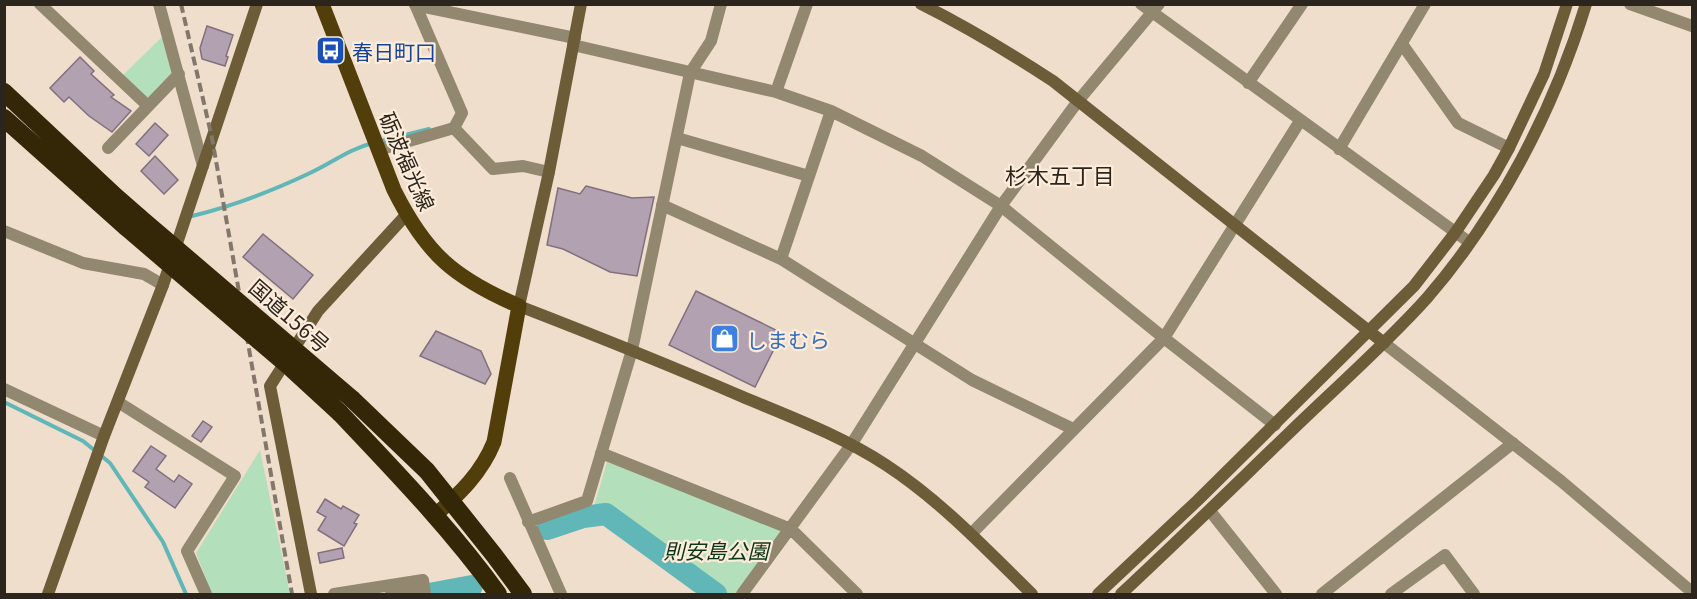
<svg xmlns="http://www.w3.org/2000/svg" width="1697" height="599" viewBox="0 0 1697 599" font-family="Georgia,'Noto Sans JP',serif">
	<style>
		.green { fill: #b4dfbb }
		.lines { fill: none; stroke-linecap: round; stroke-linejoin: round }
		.stream { stroke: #61b6b7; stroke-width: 4 }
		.river { stroke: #61b6b7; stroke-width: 22 }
		.building { fill: #b2a1b1; stroke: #80707f; stroke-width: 1.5 }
		.street { stroke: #92876f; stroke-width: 12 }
		.secondary { stroke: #6c5c38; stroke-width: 12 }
		.primary { stroke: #513e0b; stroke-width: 15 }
		.highway { stroke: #332707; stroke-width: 18 }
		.rail { stroke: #81776b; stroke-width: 4; stroke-dasharray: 9 4.5; stroke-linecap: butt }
		.highway-bridge { stroke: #332707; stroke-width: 18 }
		.labels { text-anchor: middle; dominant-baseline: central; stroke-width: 4.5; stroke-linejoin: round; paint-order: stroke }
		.transit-label { font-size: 21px; fill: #164399; stroke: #fcecd9; text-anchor: start }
		.street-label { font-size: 21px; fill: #2b251e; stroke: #fcecd9 }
		.shop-label { font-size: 21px; fill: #366cbe; stroke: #fcecd9; text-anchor: start }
		.park-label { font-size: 21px; font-style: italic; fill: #0b3317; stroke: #fcecd9 }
		.neighbourhood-label { font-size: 22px; fill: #2b251e; stroke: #fcecd9 }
	</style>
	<rect width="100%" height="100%" fill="#efdecc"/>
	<!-- green -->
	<path class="green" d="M163 36 174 70 149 97H143L122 76Z
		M260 450 290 594H212L196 553Z
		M607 462 785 531 737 594H704L610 525 590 520Z"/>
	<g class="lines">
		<!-- stream -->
		<path class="stream" d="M381 141 429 129
			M192 216C233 206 272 191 310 173 332 163 349 149 373 143
			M4 402 83 441 110 463 163 542 186 594"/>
		<!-- river -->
		<path class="river" d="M547 529 583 517 606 514 716 594
			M429 594 472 586"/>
	</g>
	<!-- building -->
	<path class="building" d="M207 26 233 35 226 56 228 57 225 66 202 59 200 48Z
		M80 57 94 71 91 74 114 95 111 97 131 111 112 132 89 116 69 97 64 102 50 88Z
		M155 123 168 135 149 156 136 144Z
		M155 156 178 180 164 194 141 171Z
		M586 186 632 198 654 197 637 276 610 272 563 249 547 245 558 188 580 194Z
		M263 234 313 275 293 299 243 257Z
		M696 291 782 333 755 387 669 345Z
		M436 331 481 351 491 374 485 384 420 356Z
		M203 421 212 427 201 442 192 436Z
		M151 446 166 456 156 469 174 482 179 475 192 484 175 508 145 487 149 482 133 471Z
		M325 499 341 509 343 506 359 515 354 523 357 524 344 546 318 530 326 517 317 512Z
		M342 548 344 558 320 563 318 553Z"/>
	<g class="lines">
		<!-- street -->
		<path class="street" d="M40 4 148 106
			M159 4 203 166
			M1141 4 1469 242
			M1630 4 1692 26
			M415 5 575 38
			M1402 44 1458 123 1509 148
			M573 45 776 92 831 111 922 156 1001 206 1164 338 1275 425
			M1248 83 1302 4
			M776 92 807 4
			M454 128 493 169 523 166 549 172
			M677 138 809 176
			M108 148 179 74
			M1339 149 1425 4
			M378 150 454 128 462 113 415 4
			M662 205 781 259 972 380 1073 429
			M4 231 83 263 144 274 163 285
			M781 259 831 111
			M1384 343 1561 481 1692 592
			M4 389 104 436
			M118 402 235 476 187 551 206 594
			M601 453 791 529 857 594
			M510 478 561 594
			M1210 511 1276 594
			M528 522 587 501 632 350 690 73 711 41 721 4
			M971 534 1164 338 1300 121
			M334 594 423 580 425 594
			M391 594 424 589
			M742 594 851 445 1001 206 1078 101 1159 4
			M1322 594 1513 443
			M1391 594 1445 555 1474 594"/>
		<!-- secondary -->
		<path class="secondary" d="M581 4 549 172 519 306C594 335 669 365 743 397 791 417 842 436 886 465 941 501 986 549 1032 594
			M921 4C967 27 1010 53 1053 81L1384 343
			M48 594 104 436 163 285 257 4
			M311 594 270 386 318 311 406 215
			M1098 594 1198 500 1414 286 1455 233 1494 175 1509 148 1544 74 1567 4
			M1121 594C1177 542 1232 488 1288 434 1334 389 1384 346 1427 298 1499 215 1554 109 1586 4"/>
		<!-- primary -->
		<path class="primary" d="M322 4 394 190C426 254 454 278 519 306L494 442C482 472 460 494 435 515"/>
		<!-- highway -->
		<path class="highway" d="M4 92 115 196 139 217
			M4 118 126 227
			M352 399 427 471 494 555 523 594
			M340 413C395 471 451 529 498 594"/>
		<!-- rail -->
		<path class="rail" d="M181 4 212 138 292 594"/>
		<!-- highway-bridge -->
		<path class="highway-bridge" d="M139 217 352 399
			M126 227 291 368 340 413"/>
	</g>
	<!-- icons -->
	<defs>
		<symbol id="bus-square" viewBox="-11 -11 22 22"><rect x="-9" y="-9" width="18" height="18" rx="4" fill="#1a4fb4" stroke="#fcecd9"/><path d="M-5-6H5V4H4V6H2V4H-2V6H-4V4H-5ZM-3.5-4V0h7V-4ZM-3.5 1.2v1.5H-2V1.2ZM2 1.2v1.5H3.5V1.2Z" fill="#fff"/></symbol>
		<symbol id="shop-square" viewBox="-11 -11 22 22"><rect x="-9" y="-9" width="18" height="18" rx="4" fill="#3f7fe0" stroke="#fcecd9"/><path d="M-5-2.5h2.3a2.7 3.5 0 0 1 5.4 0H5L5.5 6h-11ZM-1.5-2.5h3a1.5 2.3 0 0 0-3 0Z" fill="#fff"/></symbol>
	</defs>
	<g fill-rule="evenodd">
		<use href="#bus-square" x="314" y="34" width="33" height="33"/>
		<use href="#shop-square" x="708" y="322" width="33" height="33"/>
	</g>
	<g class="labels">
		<!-- transit labels -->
		<g class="transit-label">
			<text x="352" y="51">春日町口</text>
		</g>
		<!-- street labels -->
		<g class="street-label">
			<text transform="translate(408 161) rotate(66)">砺波福光線</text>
			<text transform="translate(290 315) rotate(41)">国道156号</text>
		</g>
		<!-- shop labels -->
		<g class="shop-label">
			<text x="746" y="339">しまむら</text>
		</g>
		<!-- park labels -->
		<g class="park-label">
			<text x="716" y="550">則安島公園</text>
		</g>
		<!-- neighbourhood labels -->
		<g class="neighbourhood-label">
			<text x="1060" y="174">杉木五丁目</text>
		</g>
	</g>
	<!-- border -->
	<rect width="1697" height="599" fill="none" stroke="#2b251e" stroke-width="12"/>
</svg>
